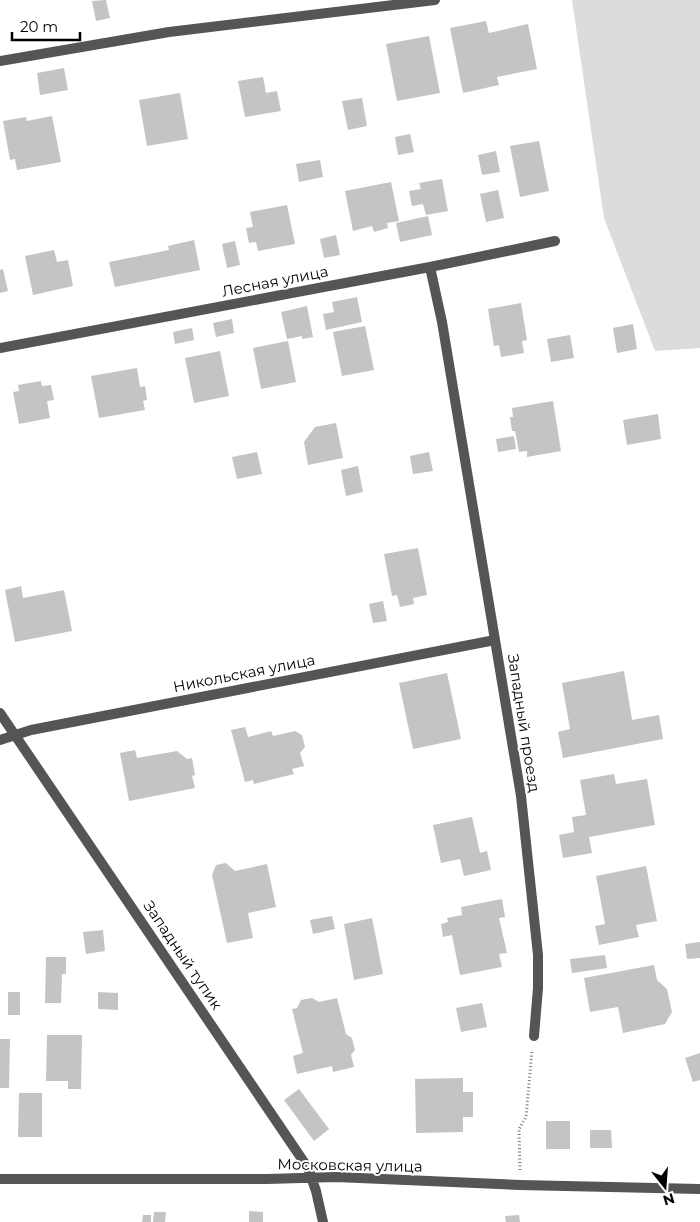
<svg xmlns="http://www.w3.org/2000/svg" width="700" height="1222" viewBox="0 0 700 1222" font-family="Montserrat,sans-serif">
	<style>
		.green { fill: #dcdcdc }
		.building { fill: #c4c4c4 }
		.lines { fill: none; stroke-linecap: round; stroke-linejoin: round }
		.path { stroke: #777; stroke-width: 3; stroke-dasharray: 1 2.5; stroke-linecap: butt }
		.minor { stroke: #555; stroke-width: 10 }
		.labels { text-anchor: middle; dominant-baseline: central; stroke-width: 4; stroke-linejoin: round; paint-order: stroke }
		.street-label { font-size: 15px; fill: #000; stroke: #fff }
	</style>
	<rect width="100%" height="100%" fill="#fff"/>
	<!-- green -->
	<path class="green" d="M572 0H700V348L655 351 604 218Z"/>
	<!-- building -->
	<path class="building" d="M106 0 110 18 96 21 92 1Z
		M486 21 489 33 528 24 537 69 497 77 499 85 463 93 450 28Z
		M429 36 440 93 397 101 386 44Z
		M64 68 68 90 40 95 37 73Z
		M263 77 266 93 277 91 281 111 245 117 238 81Z
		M180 93 188 139 147 146 139 100Z
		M362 98 367 126 348 130 342 101Z
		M52 116 61 162 17 170 15 159 10 160 3 121 26 117 27 121Z
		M410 134 414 152 398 155 395 137Z
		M539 141 549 191 520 197 510 146Z
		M496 151 500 172 482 175 478 155Z
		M320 160 323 177 299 182 296 164Z
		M442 179 448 211 426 215 423 204 412 206 409 191 421 189 419 183Z
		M391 182 399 221 387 223 388 228 374 232 372 226 353 231 345 191Z
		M498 190 504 218 486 222 480 194Z
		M287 205 295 244 258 251 256 242 249 243 246 228 253 227 250 212Z
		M428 216 432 235 400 242 396 223Z
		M336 235 340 255 324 258 320 239Z
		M194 240 200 270 115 287 109 262 169 250 168 246Z
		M235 241 240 265 227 268 222 244Z
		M54 250 57 262 68 260 73 286 33 295 25 256Z
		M3 269 8 291 0 293V270Z
		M357 297 362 322 326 330 323 314 334 312 332 302Z
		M521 303 527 340 522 341 524 353 501 357 499 345 494 346 488 309Z
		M307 306 313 337 302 339V336L287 339 281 312Z
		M232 319 234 333 216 337 213 323Z
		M633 324 637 349 617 353 613 328Z
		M365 326 374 370 342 376 333 332Z
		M192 328 194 340 175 344 173 332Z
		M570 335 574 358 551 362 547 339Z
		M288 341 296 382 261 389 253 348Z
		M220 351 229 396 194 403 185 358Z
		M137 368 140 387 145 386 147 400 143 401 145 410 99 418 91 376Z
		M41 381 42 386 51 385 54 400 47 401 50 418 19 424 13 392 19 391 18 385Z
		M553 401 561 451 527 457V451L519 452 515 431H512L510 417H513L512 408Z
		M658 414 661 439 627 445 623 420Z
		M336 423 343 458 308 465 304 442 315 427Z
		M514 436 516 449 498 452 496 439Z
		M257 452 262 474 237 479 232 457Z
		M429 452 433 471 413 474 410 456Z
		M358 466 363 492 346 496 341 470Z
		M418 548 427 595 413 598 414 604 400 607 397 595 392 596 384 554Z
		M21 586 23 598 64 590 72 631 15 642 5 590Z
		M383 601 387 621 373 623 369 604Z
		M624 671 632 720 659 715 663 739 563 758 558 732 570 729 562 683Z
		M447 673 461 739 413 749 399 683Z
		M245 727 248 737 271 731 273 736 295 731 302 735 305 747 300 753 304 766 292 769 294 774 254 784 253 780 245 782 231 730Z
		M135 750 137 758 177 751 187 759 192 758 195 775 192 776 195 788 129 801 120 753Z
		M614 774 616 784 647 779 655 825 589 837 592 853 563 858 559 835 574 832 572 817 586 815 580 780Z
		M472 817 480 853 487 851 491 870 464 876 460 859 441 863 433 825Z
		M226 863 235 871 267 864 276 907 248 913 253 938 227 943 212 875 216 865Z
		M646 866 657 921 636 925 639 937 599 945 595 926 605 924 596 876Z
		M502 899 505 917 499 918 507 953 499 954 502 967 460 975 452 935 443 937 441 924 448 922 447 918 462 915 461 907Z
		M332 916 335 929 313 934 310 920Z
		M372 918 383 974 354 980 344 924Z
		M103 930 105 951 86 954 83 932Z
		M700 942V958L687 959 685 944Z
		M605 955 607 968 572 973 570 959Z
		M46 957H66V974H62L61 1003H45Z
		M654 965 657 980 667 989 672 1012 665 1024 623 1033 618 1007 590 1012 584 978Z
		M8 992H20V1015H8Z
		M98 992 118 993V1010L98 1009Z
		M312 998 319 1002 337 998 346 1034 352 1038 355 1050 351 1055 354 1067 333 1072 332 1066 297 1074 293 1056 303 1053 292 1009 297 1008 301 1000Z
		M482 1003 487 1027 461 1032 456 1008Z
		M47 1035H82L81 1089H68V1081H46Z
		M0 1039H10L9 1088H0Z
		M700 1053V1080L693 1082 685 1058Z
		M463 1078V1092H473V1117H463V1132L416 1133 415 1079Z
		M299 1089 329 1129 314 1141 284 1100Z
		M19 1093H42V1137H18Z
		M546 1121H570V1149H546Z
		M590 1130H611L612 1148H590Z
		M249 1211 263 1212V1222H249Z
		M154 1212H166L165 1222H153Z
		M143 1215H151V1222H142Z
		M519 1215 520 1222H506L505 1216Z"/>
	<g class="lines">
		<!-- path -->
		<path class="path" d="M520 1170 519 1129 526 1117 532 1051"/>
		<!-- minor -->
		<path class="minor" d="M0 61 169 32 435 0
			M430 267 442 322 521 796 538 955V988L534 1036
			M0 348 430 267 555 241
			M0 713 308 1168 316 1191 323 1222
			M0 740 31 730 495 640
			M0 1179H267L336 1177 520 1185 700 1189"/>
	</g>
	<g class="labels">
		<!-- street labels -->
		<g class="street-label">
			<text transform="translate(275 281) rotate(-11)">Лесная улица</text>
			<text transform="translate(244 673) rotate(-11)">Никольская улица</text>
			<text transform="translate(524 723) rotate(81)">Западный проезд</text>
			<text transform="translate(183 955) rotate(56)">Западный тупик</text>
			<text transform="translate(350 1165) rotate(1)">Московская улица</text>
		</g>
	</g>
	<!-- north arrow -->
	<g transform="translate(665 1187) rotate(163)" stroke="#ffffff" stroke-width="4" paint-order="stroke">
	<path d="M0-4L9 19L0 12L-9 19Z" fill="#000000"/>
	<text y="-8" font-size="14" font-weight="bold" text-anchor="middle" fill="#000000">N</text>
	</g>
	<!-- scale -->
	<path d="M12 32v8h68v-8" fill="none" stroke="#000000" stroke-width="2.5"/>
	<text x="20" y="32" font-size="15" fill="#000000" stroke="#ffffff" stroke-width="4" paint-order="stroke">20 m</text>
</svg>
